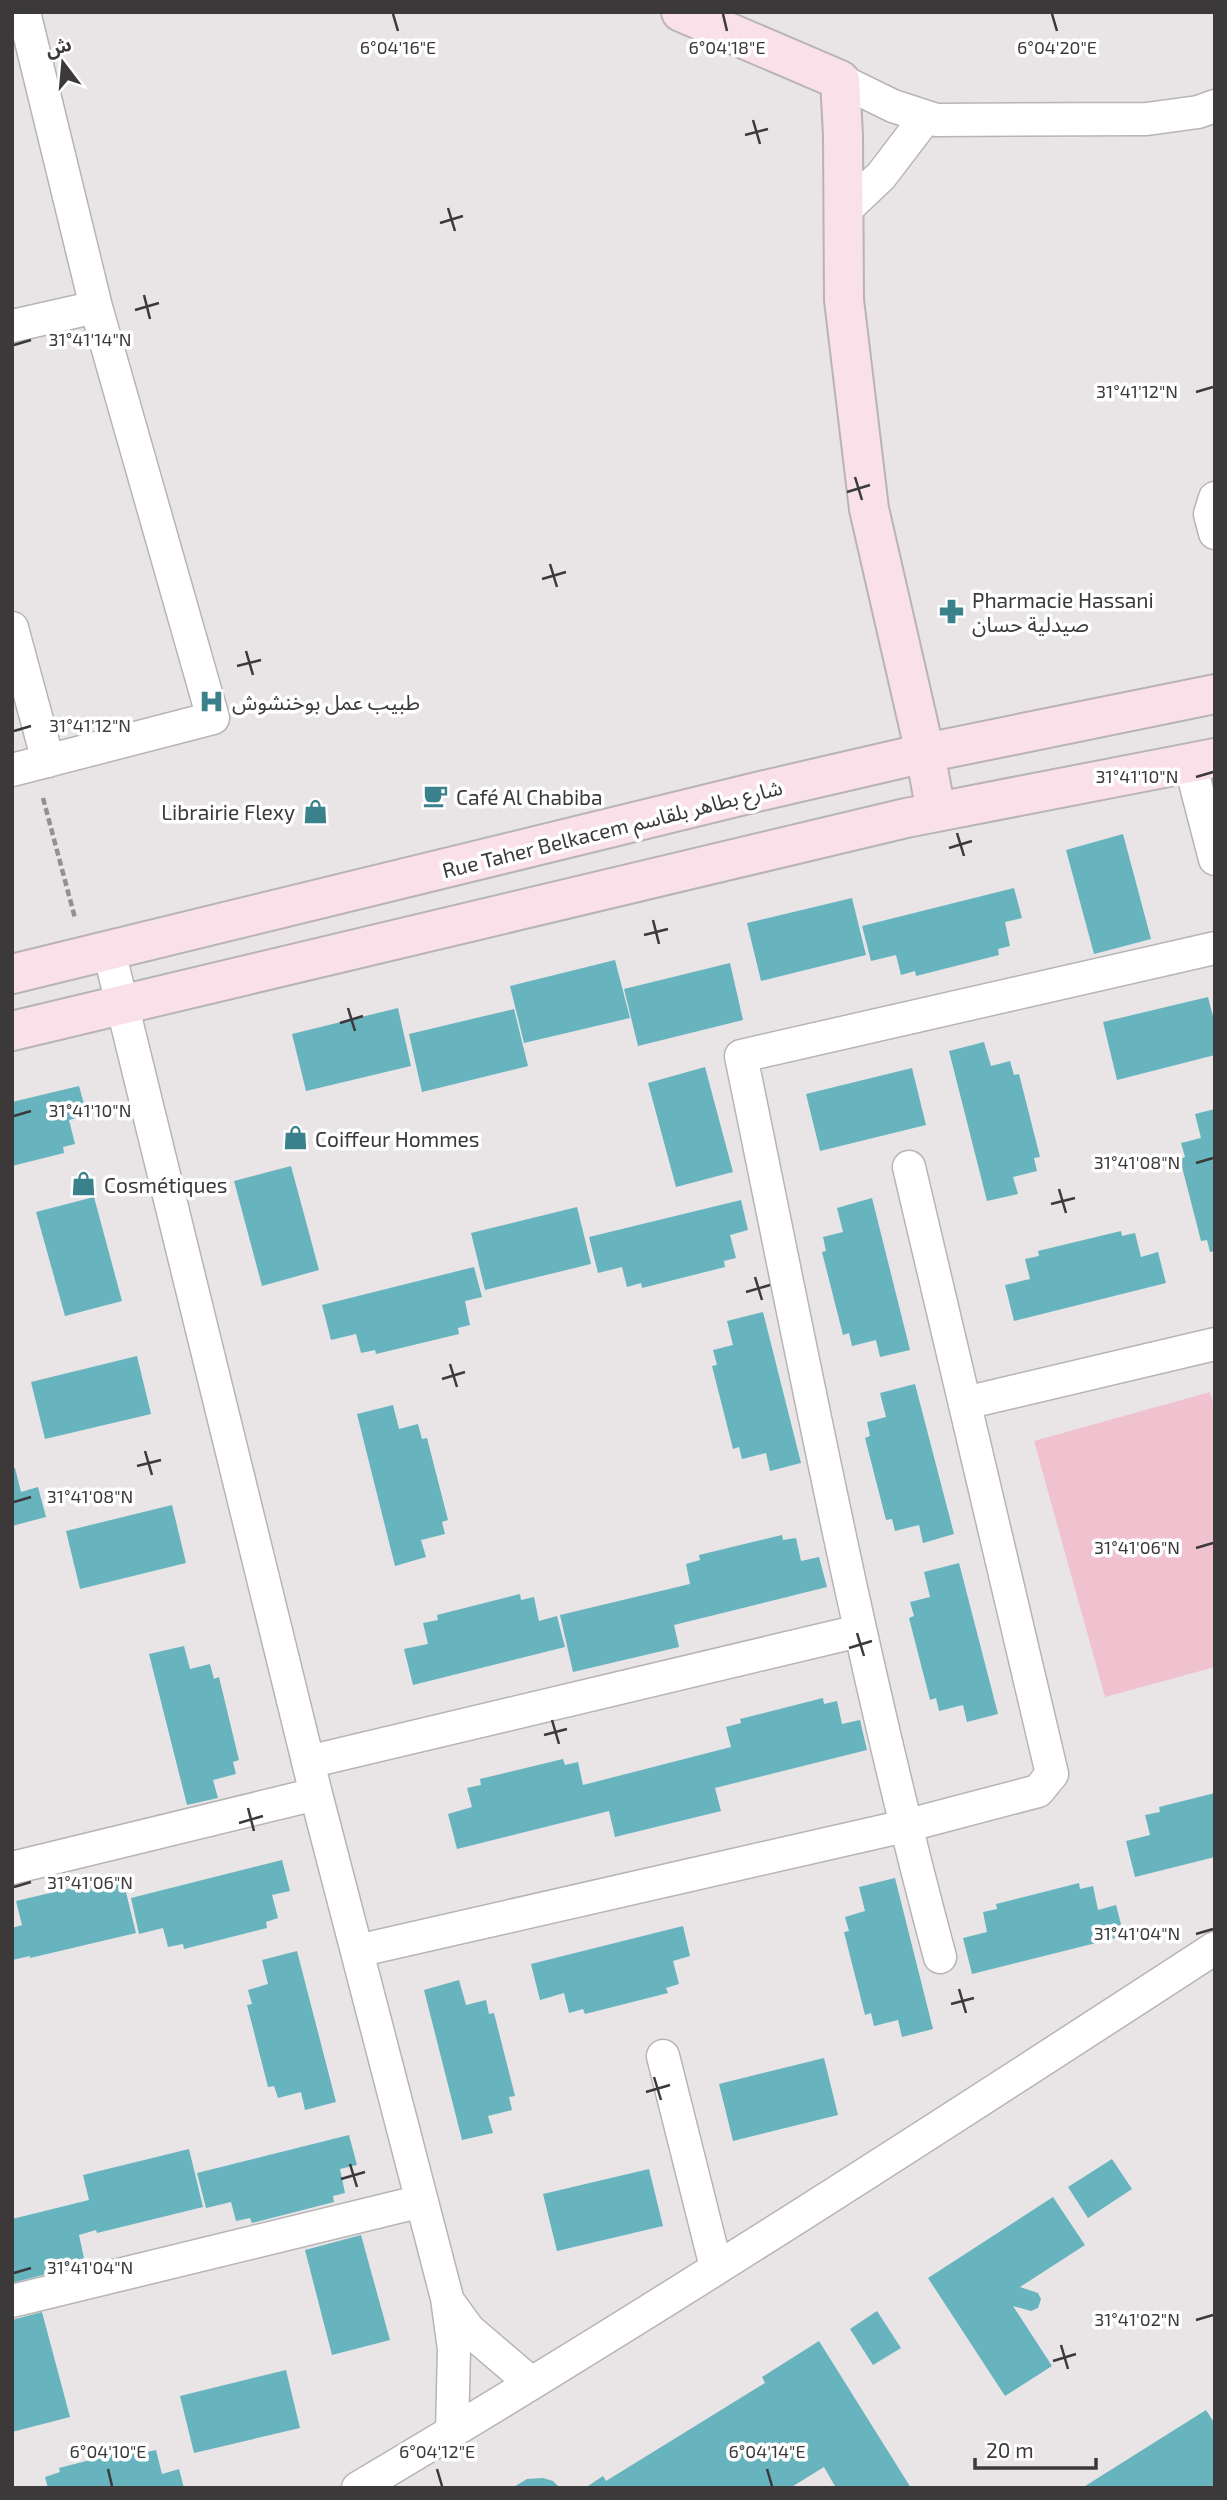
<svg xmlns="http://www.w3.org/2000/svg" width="1227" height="2500" viewBox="0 0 1227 2500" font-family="'Exo 2','Noto Sans Arabic',sans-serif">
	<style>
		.green { fill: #f0c1cf }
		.building { fill: #67b4bf }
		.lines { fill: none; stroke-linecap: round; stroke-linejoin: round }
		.street-casing { stroke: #b8b4b5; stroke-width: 35 }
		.secondary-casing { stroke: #b8b4b5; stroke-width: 42 }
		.path { stroke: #939091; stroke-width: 4.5; stroke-dasharray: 7 3.5; stroke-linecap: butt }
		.street { stroke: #fff; stroke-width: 32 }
		.secondary { stroke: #fae1e9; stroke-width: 38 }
		.ticks { fill: none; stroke: #3b393a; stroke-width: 2.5 }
		.labels { text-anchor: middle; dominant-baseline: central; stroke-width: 7; stroke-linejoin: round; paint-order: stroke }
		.poi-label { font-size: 21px; fill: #3b393a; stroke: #fff; text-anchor: start }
		.street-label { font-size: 21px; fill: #3b393a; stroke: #fff }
		.ticks-label { font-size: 18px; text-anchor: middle; fill: #3b393a; stroke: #fff; stroke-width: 7; stroke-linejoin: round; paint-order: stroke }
	</style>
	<rect width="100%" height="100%" fill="#e9e5e6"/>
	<!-- green -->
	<path class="green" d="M1210 1392 1215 1410V1667L1105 1697 1034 1441Z"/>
	<!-- building -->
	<path class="building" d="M1123 834 1151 939 1094 954 1066 850Z
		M1014 888 1022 918 1005 922 1010 946 998 949 999 955 916 976 915 971 901 975 896 955 871 961 862 926Z
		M852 898 866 955 761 981 747 923Z
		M615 960 630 1018 524 1043 510 986Z
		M730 963 743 1020 638 1046 624 989Z
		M1208 997 1215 1024V1055L1117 1080 1103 1022Z
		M398 1008 411 1066 306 1091 292 1034Z
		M514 1009 528 1066 422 1092 409 1034Z
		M984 1042 991 1066 1010 1061 1014 1075 1019 1074 1040 1157 1034 1158 1037 1171 1013 1177 1018 1194 987 1201 949 1051Z
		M705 1067 733 1172 676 1187 648 1083Z
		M912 1068 926 1125 820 1151 806 1094Z
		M79 1086 87 1115 69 1120 75 1144 63 1147 64 1153 12 1166V1102Z
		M1215 1109V1251L1210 1252 1207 1240 1201 1241 1180 1159 1185 1157 1181 1143 1201 1138 1195 1114Z
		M291 1166 319 1270 262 1286 234 1181Z
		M94 1197 122 1301 65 1316 36 1212Z
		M872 1198 910 1350 880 1357 876 1340 852 1346 849 1333 843 1335 822 1252 826 1251 823 1237 843 1232 837 1208Z
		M741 1200 748 1230 730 1235 736 1258 724 1261 725 1267 642 1288 641 1283 627 1287 622 1267 598 1273 589 1237Z
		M577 1207 591 1264 485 1290 471 1233Z
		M1121 1231 1122 1236 1135 1233 1141 1257 1158 1252 1166 1283 1014 1321 1005 1285 1030 1279 1025 1259 1039 1256 1038 1251Z
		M474 1267 482 1297 465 1301 470 1325 458 1328 459 1334 376 1354 375 1350 361 1353 356 1334 331 1340 322 1305Z
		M763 1312 801 1463 770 1471 766 1453 742 1459 739 1447 733 1449 712 1366 717 1365 713 1350 733 1345 727 1321Z
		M137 1356 151 1414 45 1439 31 1382Z
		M915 1384 954 1534 923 1543 919 1525 895 1531 892 1519 886 1520 865 1438 870 1436 867 1422 886 1417 880 1393Z
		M393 1405 399 1429 418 1424 422 1439 427 1438 448 1520 442 1522 445 1534 421 1540 426 1557 395 1566 357 1414Z
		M15 1468 21 1492 38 1487 46 1517 12 1526V1469Z
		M172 1505 186 1563 80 1589 66 1531Z
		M782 1535 783 1540 796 1538 801 1561 819 1557 827 1587 674 1625 679 1647 573 1672 560 1615 690 1584 686 1564 700 1560 699 1555Z
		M959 1563 998 1714 967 1722 963 1705 939 1711 936 1698 930 1700 909 1618 914 1616 910 1602 930 1597 924 1572Z
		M520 1594 521 1600 534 1597 539 1621 557 1616 565 1647 413 1685 404 1649 428 1644 423 1623 438 1620 437 1615Z
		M184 1646 190 1669 210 1664 214 1679 219 1677 239 1760 233 1762 236 1774 213 1780 218 1798 187 1805 149 1654Z
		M823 1698 824 1704 837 1701 842 1724 860 1720 867 1750 715 1788 721 1811 615 1837 609 1811 457 1849 448 1814 472 1807 467 1788 481 1785 480 1779 563 1759 565 1765 578 1762 583 1785 731 1747 726 1727 741 1723 740 1719Z
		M1215 1793V1857L1135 1877 1126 1841 1150 1835 1145 1815 1160 1812 1159 1807Z
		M282 1860 290 1891 272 1895 278 1918 266 1922 267 1928 184 1949 183 1944 168 1947 163 1928 139 1934 131 1898Z
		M122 1876 136 1933 30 1958V1956L12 1960V1928L22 1925 16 1901Z
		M895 1878 933 2029 902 2037 898 2020 874 2026 871 2013 865 2015 844 1932 849 1931 845 1917 865 1911 859 1887Z
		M1079 1883 1080 1889 1093 1886 1098 1910 1116 1905 1124 1936 972 1974 963 1938 987 1932 983 1912 997 1909 996 1904Z
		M683 1926 690 1956 673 1961 679 1984 666 1988 668 1993 585 2014 583 2009 569 2013 564 1993 540 2000 531 1964Z
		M297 1951 336 2102 305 2110 301 2092 278 2098 274 2086 268 2087 247 2005 252 2004 248 1990 268 1984 262 1960Z
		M459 1980 466 2005 486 2000 489 2014 494 2013 515 2096 509 2097 512 2110 488 2116 493 2133 462 2140 424 1990Z
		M824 2058 838 2115 733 2141 719 2084Z
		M349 2135 357 2165 340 2169 345 2193 333 2196 334 2202 252 2223 250 2218 236 2221 231 2202 206 2208 197 2173Z
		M189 2149 203 2207 97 2233 96 2230 79 2235 84 2258 72 2261 73 2267 12 2283V2219L89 2200 83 2175Z
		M1112 2159 1132 2189 1088 2218 1068 2187Z
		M649 2169 663 2226 557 2251 543 2194Z
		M1053 2197 1085 2245 1020 2287 1038 2293 1041 2299 1038 2308 1031 2311 1013 2306 1052 2366 1005 2396 928 2278Z
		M361 2235 390 2340 332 2355 305 2250Z
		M877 2311 901 2348 873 2365 850 2329Z
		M42 2312 70 2417 12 2432V2320Z
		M819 2341 911 2488H836L824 2467 790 2488H585L603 2476 606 2481 765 2383 762 2377Z
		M286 2370 300 2428 194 2453 180 2396Z
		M1206 2410 1215 2424V2488H1082Z
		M141 2447 143 2453 156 2450 162 2474 179 2469 184 2488H48L45 2477 60 2472 59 2468Z
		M543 2478 553 2481 560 2488H512L527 2479Z"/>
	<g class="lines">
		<defs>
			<path id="street" d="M840 80 893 106 936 120 1147 119 1198 112 1215 106
				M845 210 881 176 926 117
				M12 326 96 307
				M1215 498 1210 514 1215 533
				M12 628 48 761
				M1190 763 1215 859
				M12 770 213 718 96 307 24 12
				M109 951 316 1794 447 2298 454 2349 452 2432
				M965 1403 1215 1344
				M308 1762 859 1631
				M12 1868 316 1794
				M357 1951 905 1826 1038 1791 1052 1774 909 1167
				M940 1957C860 1660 803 1357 741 1056L1215 948
				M663 2056 716 2267
				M12 2301 422 2201
				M450 2304 469 2330 531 2383
				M358 2488C648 2316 932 2132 1215 1948"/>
			<path id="secondary" d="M681 12 840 80 843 135 844 300 869 509 925 753 936 812
				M12 974 765 790 925 753 1215 694
				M12 1031 906 818 1215 758"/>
		</defs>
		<!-- street casing -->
		<use href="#street" class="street-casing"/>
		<!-- secondary casing -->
		<use href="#secondary" class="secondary-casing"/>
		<!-- path -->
		<path class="path" d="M43 798 75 918"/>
		<!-- street -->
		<use href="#street" class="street"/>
		<!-- secondary -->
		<use href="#secondary" class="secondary"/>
	</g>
	<!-- ticks -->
	<path class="ticks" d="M393 14 398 31M723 14 727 31M1052 14 1057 31M753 120 760 144M745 135 768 129M448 208 455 231M440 223 463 216M144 295 150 319M135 310 159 303M14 345 31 340M1196 392 1213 387M855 477 862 500M847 492 870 485M550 564 557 587M542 579 566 572M246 651 253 675M237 666 261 660M14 731 31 726M1196 777 1213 772M957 833 964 856M949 848 972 841M653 920 659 944M644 935 668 929M348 1008 355 1031M340 1023 363 1016M14 1116 31 1111M1196 1163 1213 1158M1059 1189 1066 1213M1051 1204 1075 1198M755 1277 762 1300M746 1292 770 1285M450 1364 457 1387M442 1379 465 1372M145 1451 152 1475M137 1466 161 1460M14 1502 31 1497M1196 1548 1213 1543M857 1633 864 1656M849 1648 872 1641M552 1720 559 1744M544 1735 567 1729M248 1808 254 1831M239 1823 263 1816M14 1887 31 1882M1196 1934 1213 1929M959 1989 966 2013M951 2004 974 1998M654 2077 661 2100M646 2092 670 2085M350 2164 357 2187M341 2179 365 2172M14 2273 31 2268M1196 2320 1213 2315M1061 2345 1068 2369M1053 2361 1076 2354M108 2469 112 2486M437 2469 442 2486M767 2469 772 2486"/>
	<!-- icons -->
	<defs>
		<symbol id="pharmacy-bare" viewBox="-9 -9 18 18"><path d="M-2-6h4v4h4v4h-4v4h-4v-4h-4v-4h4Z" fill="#3a818b" stroke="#fff" stroke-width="2.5" paint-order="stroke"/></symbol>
		<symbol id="hospital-bare" viewBox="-9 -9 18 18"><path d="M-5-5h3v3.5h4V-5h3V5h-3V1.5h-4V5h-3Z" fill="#3a818b" stroke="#fff" stroke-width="2.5" paint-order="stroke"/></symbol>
		<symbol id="cafe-bare" viewBox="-9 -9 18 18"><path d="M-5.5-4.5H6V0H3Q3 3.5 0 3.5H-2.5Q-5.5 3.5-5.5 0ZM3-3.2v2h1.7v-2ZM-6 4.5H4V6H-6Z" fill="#3a818b" stroke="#fff" stroke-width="2.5" paint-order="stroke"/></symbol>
		<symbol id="shop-bare" viewBox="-9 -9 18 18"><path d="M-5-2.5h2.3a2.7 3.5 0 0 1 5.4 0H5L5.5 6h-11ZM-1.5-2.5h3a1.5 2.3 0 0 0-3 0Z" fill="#3a818b" stroke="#fff" stroke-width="2.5" paint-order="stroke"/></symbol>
	</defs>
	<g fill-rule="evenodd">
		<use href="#pharmacy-bare" x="934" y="594" width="35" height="35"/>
		<use href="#hospital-bare" x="194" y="684" width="35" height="35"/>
		<use href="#cafe-bare" x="418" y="778" width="35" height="35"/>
		<use href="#shop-bare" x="298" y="794" width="35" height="35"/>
		<use href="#shop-bare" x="278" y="1120" width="35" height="35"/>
		<use href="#shop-bare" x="66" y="1166" width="35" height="35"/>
	</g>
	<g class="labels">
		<!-- poi labels -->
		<g class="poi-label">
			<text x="972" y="599">Pharmacie Hassani<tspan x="972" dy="24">صيدلية حسان</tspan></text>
			<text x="232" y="701">طبيب عمل بوخنشوش</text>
			<text x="456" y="796">Café Al Chabiba</text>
			<text x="295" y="811" text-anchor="end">Librairie Flexy</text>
			<text x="315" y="1138">Coiffeur Hommes</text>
			<text x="104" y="1184">Cosmétiques</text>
		</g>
		<!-- street labels -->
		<g class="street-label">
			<text transform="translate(612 828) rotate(-14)">Rue Taher Belkacem شارع بطاهر بلقاسم</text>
		</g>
	</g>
	<g class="ticks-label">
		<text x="398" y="54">6°04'16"E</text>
		<text x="727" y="54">6°04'18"E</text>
		<text x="1057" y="54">6°04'20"E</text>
		<text x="90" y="346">31°41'14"N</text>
		<text x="1137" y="398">31°41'12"N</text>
		<text x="90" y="732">31°41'12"N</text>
		<text x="1137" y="783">31°41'10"N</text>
		<text x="90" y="1117">31°41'10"N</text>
		<text x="1137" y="1169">31°41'08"N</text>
		<text x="90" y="1503">31°41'08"N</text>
		<text x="1137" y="1554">31°41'06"N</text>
		<text x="90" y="1889">31°41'06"N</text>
		<text x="1137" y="1940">31°41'04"N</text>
		<text x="90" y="2274">31°41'04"N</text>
		<text x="1137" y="2326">31°41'02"N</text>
		<text x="108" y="2458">6°04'10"E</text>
		<text x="437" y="2458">6°04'12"E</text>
		<text x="767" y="2458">6°04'14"E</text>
	</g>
	<!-- border -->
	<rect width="1227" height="2500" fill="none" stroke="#3b393a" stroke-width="28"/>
	<!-- north arrow -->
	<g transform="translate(63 63) rotate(344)" stroke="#ffffff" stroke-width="5" paint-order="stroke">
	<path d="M0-5L12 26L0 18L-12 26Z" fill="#3b393a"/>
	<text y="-10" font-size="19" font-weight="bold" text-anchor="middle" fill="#3b393a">ش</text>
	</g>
	<!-- scale -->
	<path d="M975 2458v10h121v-10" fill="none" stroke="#3b393a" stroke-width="3.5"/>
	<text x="986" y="2458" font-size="21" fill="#3b393a" stroke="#ffffff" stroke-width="5" paint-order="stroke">20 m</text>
</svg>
